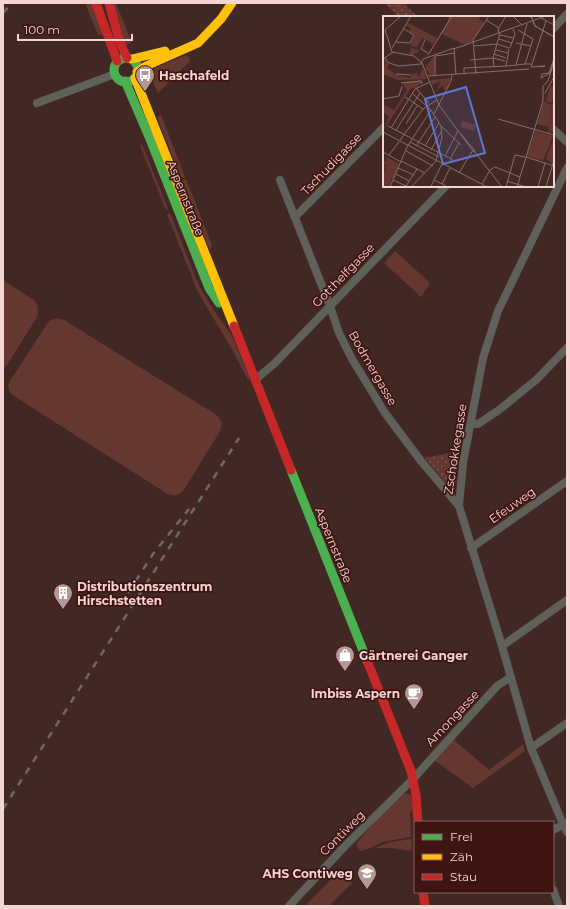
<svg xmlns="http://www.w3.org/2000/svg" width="570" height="909" viewBox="0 0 570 909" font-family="Montserrat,sans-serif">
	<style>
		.green { fill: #643731 }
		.park { fill: url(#park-dots) }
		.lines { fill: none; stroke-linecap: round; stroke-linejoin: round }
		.street { stroke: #60605b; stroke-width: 8 }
		.fast { stroke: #4caf50; stroke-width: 9 }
		.slow { stroke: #ffc107; stroke-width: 9 }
		.jam { stroke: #c62828; stroke-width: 9 }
		.rail { stroke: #6e6965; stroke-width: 2.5; stroke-dasharray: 7 7; stroke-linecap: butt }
		.labels { text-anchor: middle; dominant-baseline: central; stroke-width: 3.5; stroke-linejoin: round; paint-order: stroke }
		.poi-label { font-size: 12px; font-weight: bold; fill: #f4d5d1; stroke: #401410; text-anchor: start }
		.street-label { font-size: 12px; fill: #f4d5d1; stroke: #401410 }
		.inset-road { fill: none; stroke: #896d6a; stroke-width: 1 }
		.view { fill: #5e76d6; fill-opacity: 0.15; stroke: #5e76d6; stroke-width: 2 }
		.inset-edge { fill: none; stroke: #f4d5d1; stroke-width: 2 }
	</style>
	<defs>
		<pattern id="park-dots" width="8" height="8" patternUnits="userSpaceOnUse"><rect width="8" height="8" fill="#643731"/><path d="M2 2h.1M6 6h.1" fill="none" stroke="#7b534e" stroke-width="1.8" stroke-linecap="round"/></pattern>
	</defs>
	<rect width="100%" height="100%" fill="#412825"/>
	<!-- green -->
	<path class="green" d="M85 3H92L104 34 98 35Z
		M112 3H116L131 41V43L125 46Z
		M187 55 190 59 189 62 158 93 150 75 151 69Z
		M161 115 185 177 181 178 157 117Z
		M142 144 168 209 166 210 140 145Z
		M186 179 212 245 210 251 182 181Z
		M170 213 198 284 211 306 232 336 250 379 248 380 233 351 198 292 167 214Z
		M395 251 430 283 421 297 384 263Z
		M3 280 34 300C39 306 38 311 37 317L7 365 3 368Z
		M56 318 64 320 212 412C221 418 224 423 219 433L185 488C179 496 175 497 166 493L17 398C10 394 6 388 10 381L45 327 49 321Z
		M453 739 489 770 523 744 525 751 473 788 434 760Z
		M406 793 411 795 413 811 410 812 411 837 382 842 368 849 361 851 357 847 356 844 375 821 403 794Z
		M411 839 412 848 411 851 391 848H375L391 842Z
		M339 871 352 883 329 906H305Z"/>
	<!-- park -->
	<path class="park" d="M384 3H403L418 17H399Z
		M460 451 456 469H457L456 484 447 485 425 458Z"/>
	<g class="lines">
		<!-- street -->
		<path class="street" d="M553 29 567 14
			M37 103 115 74
			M553 129 567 142
			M567 168 498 311 483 358 463 463 459 506 502 646 531 748 563 824 567 832
			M280 180 330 306 339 333 352 359 385 413 421 461 459 506
			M295 217 384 127
			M256 379 275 363 446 186
			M471 424H478L499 410 536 380 567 348
			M471 548 567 481
			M502 646 567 600
			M531 748 567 723
			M553 830 566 823
			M553 889 559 906
			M289 906 345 846 413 779 497 686 511 677"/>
		<!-- fast -->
		<path class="fast" d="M114 70a12 12 0 1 1 24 0a12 12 0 1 1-24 0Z
			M125 81 150 139 209 288 219 303
			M291 470 368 663"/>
		<!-- slow -->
		<path class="slow" d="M132 59 165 51
			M137 72 146 66 198 43 221 19 232 3
			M135 78 234 326"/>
		<!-- jam -->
		<path class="jam" d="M96 3 117 61
			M109 3 119 40 127 58
			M234 326 291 470
			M368 663 411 771 416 795 418 822
			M423 892 425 906"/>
		<!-- rail -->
		<path class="rail" d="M3 13 12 3
			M128 593 153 554 189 509
			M3 809 239 438"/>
	</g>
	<!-- icons -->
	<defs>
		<symbol id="bus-pin" viewBox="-11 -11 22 30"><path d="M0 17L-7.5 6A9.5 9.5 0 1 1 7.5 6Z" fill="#b59895" stroke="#401410"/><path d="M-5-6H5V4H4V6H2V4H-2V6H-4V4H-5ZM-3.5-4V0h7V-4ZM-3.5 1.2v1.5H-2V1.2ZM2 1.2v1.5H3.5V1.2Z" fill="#fff"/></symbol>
		<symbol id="building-pin" viewBox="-11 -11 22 30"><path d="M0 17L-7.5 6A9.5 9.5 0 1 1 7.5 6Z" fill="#b59895" stroke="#401410"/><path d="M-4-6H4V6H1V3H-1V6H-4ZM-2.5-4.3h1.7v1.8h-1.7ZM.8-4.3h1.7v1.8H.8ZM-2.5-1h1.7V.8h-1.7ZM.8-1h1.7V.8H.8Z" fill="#fff"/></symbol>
		<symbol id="shop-pin" viewBox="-11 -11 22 30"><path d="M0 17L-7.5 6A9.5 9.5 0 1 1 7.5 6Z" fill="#b59895" stroke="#401410"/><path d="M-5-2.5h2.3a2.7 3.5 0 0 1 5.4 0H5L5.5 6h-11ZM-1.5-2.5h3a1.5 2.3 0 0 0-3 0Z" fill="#fff"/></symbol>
		<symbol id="cafe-pin" viewBox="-11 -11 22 30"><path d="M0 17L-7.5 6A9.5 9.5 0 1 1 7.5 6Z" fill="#b59895" stroke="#401410"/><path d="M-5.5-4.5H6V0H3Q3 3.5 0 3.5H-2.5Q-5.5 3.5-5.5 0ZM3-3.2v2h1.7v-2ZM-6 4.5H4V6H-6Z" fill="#fff"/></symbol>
		<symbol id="school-pin" viewBox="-11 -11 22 30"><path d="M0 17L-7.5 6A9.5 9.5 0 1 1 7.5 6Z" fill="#b59895" stroke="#401410"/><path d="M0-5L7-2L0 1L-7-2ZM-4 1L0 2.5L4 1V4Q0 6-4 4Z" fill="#fff"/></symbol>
	</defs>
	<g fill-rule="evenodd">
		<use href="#bus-pin" x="134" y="64" width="22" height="30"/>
		<use href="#building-pin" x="52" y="582" width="22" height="30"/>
		<use href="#shop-pin" x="334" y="644" width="22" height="30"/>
		<use href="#cafe-pin" x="403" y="682" width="22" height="30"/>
		<use href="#school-pin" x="356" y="862" width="22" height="30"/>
	</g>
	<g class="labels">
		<!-- poi labels -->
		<g class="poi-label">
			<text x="159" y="75">Haschafeld</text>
			<text x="77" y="586">Distributionszentrum<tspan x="77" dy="14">Hirschstetten</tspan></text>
			<text x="359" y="655">Gärtnerei Ganger</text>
			<text x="400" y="693" text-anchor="end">Imbiss Aspern</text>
			<text x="353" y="873" text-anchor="end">AHS Contiweg</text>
		</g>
		<!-- street labels -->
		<g class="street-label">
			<text transform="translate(331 164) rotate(-46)">Tschudigasse</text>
			<text transform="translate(186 198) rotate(68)">Aspernstraße</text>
			<text transform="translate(343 275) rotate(-46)">Gotthelfgasse</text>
			<text transform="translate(373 368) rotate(60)">Bodmergasse</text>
			<text transform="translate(455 449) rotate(-81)">Zschokkegasse</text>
			<text transform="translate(512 505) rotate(-35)">Efeuweg</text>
			<text transform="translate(334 545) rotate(68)">Aspernstraße</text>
			<text transform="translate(452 718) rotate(-47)">Amongasse</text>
			<text transform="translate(342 833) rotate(-45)">Contiweg</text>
		</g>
	</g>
	<!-- overview -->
	<g transform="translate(383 16)">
		<rect width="171" height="171" fill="#412825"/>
		<path d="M63 0H97L96 3 101 6 89 26 82 29 59 18 66 2ZM25 7 41 15 32 19 26 15 28 12 23 9ZM40 52 44 63 15 64 14 59 27 62 29 58 34 57 36 61ZM68 62 62 76 60 69 52 77 51 74 53 76 58 65 49 69 47 64ZM40 64 33 72H28L0 115 6 100 0 97V88L11 94 24 74 18 66ZM167 70 171 71V84L168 87 163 85ZM161 85 169 90 166 111 154 108ZM79 105 93 109 91 115 77 111ZM152 115 170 120 160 145 144 140ZM171 122V143L169 148 163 142Z" fill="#643731"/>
		<path d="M167 88H171V118V115L165 117 169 93Z" fill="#643731"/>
		<path d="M41 15 54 22 50 28 37 21 39 23 33 32 36 35 30 39 26 38 28 31 34 34 32 30H27L32 19ZM52 38 51 55V60L45 58 46 56 42 52ZM2 43 6 48 4 52 14 59 15 64 0 58ZM4 141 16 148 10 163 6 162 9 164 7 169 0 171V156L2 157 0 153 4 154 0 150 5 151 0 148Z" fill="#643731"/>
		<path class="inset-road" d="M18 0 2 14 9 36 31 40 39 47 56 89 90 135H92L78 118M130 0 139 9M148 0 152 10 171 21M148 0 152 10 171 21M158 2 171 9M103 4 116 12M135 14 150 23 142 48H148M116 17 115 13 123 0M117 19 130 22M116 23 129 27M42 24 38 33 45 37M13 26 27 27 31 19 21 13M133 27 148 30M82 29 163 0M91 30 114 28 126 32M9 32 28 0M71 32 73 59M127 32 132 18 130 13M70 33 83 29M113 34 125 37M111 38 123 42M45 39 69 0M2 42 6 47 16 50 38 48 40 43M171 42 166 57 159 58 158 62 167 57 171 43M0 43 10 36M40 43 71 32M87 44 110 42 122 45M133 49 144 8M123 50 126 33M124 50 142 48M111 51 110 42 117 17M157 51 162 50 148 51 163 5M13 58 28 59M81 58V52L124 50M93 58 90 24 106 0M45 60 146 53M52 60V40L72 37M18 67 38 65 39 68M33 72 46 87M162 77 171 61M22 81 40 93M0 83 16 80 19 70M51 98 68 65 69 59M115 103 171 119M23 108 34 90M5 110 70 144M58 110 78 129M8 112 32 73 47 66M13 114 37 77M0 116 104 171M17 124 40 93 54 84M27 126 56 141M34 129 52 101M42 130 56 107M48 134 58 116M23 135 50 150M91 135 119 171M0 136 18 146M6 139 16 126M62 140 75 115M143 141 171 150M67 143 76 127M18 145 42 157M15 152 31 159M76 157 90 134M13 158 26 165M10 164 23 170 34 153M51 164 63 170M124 165 143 171M59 168 67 152M99 168 107 154 112 151 137 161M48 170 59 148M7 171 24 131 48 94M28 171 53 145 59 121 58 110 48 94 29 77M123 171 132 139 142 141M134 171 160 85V70L165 65 171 46M155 171 162 147M163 171 171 144"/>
		<path class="view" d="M83 71 102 137 60 148 42 83Z"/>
		<rect width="171" height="171" class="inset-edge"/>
	</g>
	<!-- border -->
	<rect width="570" height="909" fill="none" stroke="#f4d5d1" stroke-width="8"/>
	<!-- legend -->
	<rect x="414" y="821" width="140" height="72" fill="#401410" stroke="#88615d"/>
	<rect x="422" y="834" width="20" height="6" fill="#4caf50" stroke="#88615d"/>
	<text x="450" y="841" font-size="12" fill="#f4d5d1">Frei</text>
	<rect x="422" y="854" width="20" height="6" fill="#ffc107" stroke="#88615d"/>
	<text x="450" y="861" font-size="12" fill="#f4d5d1">Zäh</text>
	<rect x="422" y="874" width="20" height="6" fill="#c62828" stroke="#88615d"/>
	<text x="450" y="881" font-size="12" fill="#f4d5d1">Stau</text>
	<!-- scale -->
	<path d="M18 34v6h114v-6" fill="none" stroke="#f4d5d1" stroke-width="2"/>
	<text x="24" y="34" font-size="12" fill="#f4d5d1" stroke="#401410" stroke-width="3" paint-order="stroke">100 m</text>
</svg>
